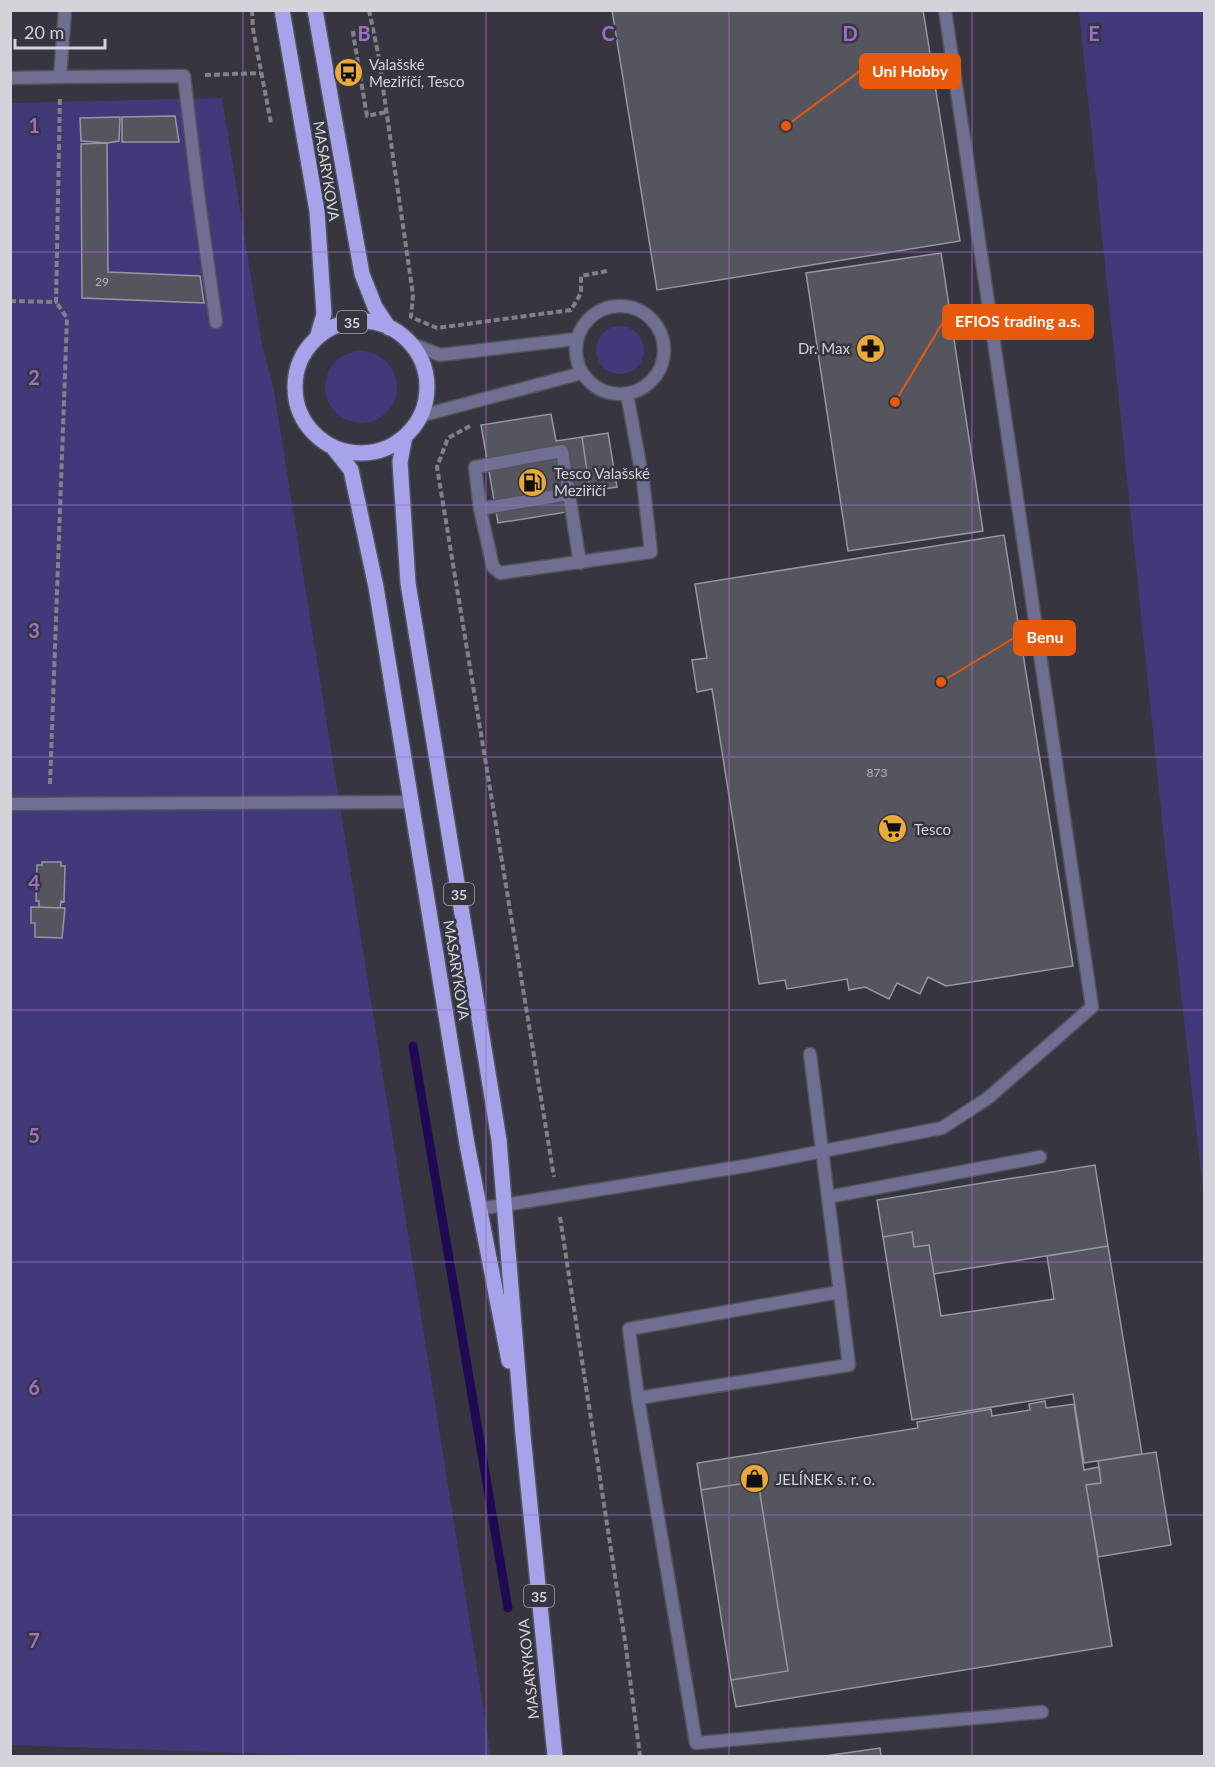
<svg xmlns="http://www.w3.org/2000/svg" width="1215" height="1767" viewBox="0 0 1215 1767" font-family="Lato,sans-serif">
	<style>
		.green { fill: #42397a }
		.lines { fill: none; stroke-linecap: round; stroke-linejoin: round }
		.stream { stroke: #1f0953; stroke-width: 9 }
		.building { fill: #55555f; stroke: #9797a2; stroke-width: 1.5 }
		.lane-casing { stroke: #53525c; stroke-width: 15 }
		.primary-casing { stroke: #53525c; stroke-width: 18 }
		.path { stroke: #818189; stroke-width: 4; stroke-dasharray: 6 3; stroke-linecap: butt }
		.lane { stroke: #706e91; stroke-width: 12 }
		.primary { stroke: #a7a3ea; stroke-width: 15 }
		.grid { fill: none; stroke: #9e6fc9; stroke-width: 1.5; stroke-opacity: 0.55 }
		.labels { text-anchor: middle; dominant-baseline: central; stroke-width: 5; stroke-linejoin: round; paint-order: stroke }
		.number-label { font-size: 12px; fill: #b4b4ba }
		.shield { fill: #373640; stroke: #a4a4ab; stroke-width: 1.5 }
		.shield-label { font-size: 14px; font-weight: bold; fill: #d3d3d9 }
		.poi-label { font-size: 15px; fill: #d3d3d9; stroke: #373640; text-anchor: start }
		.street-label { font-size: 15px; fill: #d3d3d9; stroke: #373640 }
		.grid-label { font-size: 20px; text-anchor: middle; font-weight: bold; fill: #9e6fc9; stroke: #373640; stroke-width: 5; stroke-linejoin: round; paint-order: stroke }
		.leader { fill: none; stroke: #e8590c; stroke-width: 2 }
		.callout-dot { fill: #e8590c; stroke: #373640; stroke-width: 2 }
		.callout { fill: #e8590c; stroke: #e8590c; stroke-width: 2 }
		.callout-label { font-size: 16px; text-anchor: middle; font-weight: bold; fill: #fff }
	</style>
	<rect width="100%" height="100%" fill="#373640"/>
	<!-- green -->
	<path class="green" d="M1079 11H1204V1199L1166 858Z
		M222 98 261 340 274 391 491 1756H327L11 1745V103Z
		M596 350a24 24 0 1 1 48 0a24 24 0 1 1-48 0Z
		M325 387a36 36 0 1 1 72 0a36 36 0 1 1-72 0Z"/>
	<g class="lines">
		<!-- stream -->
		<path class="stream" d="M413 1046 508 1608"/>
	</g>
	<!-- building -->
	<path class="building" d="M612 10H923L960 241 657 290Z
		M175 116 179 142H122V117Z
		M120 117 119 141 107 143 81 141 80 118Z
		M107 143 108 272 200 276 204 303 82 298 81 144Z
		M941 253 983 531 848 551 806 273Z
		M551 414 556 441 582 437 590 491 564 495 567 512 498 523 481 425Z
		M608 433 617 487 590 491 582 437Z
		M1004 535 1073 966 946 986 928 977 920 994 897 983 889 999 865 987 849 990 847 979 787 989 785 980 759 984 712 689 697 692 692 660 707 658 695 584Z
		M42 862H61V866H65L64 902 61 901 60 908 39 907V901H36L37 865H42Z
		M31 907 65 908 62 938 35 937V923H31Z
		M1095 1165 1108 1246 934 1274 929 1245 914 1247 912 1232 883 1237 877 1200Z
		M912 1232 914 1247 929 1245 941 1316 1054 1299 1047 1256 1108 1246 1142 1454 1084 1463 1073 1394 912 1420 883 1237Z
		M1045 1401 1046 1408 1074 1404 1084 1470 1099 1467 1101 1483 1086 1485 1112 1646 736 1707 731 1680 788 1671 758 1481 701 1490 697 1463 918 1428 917 1422 991 1409 992 1416 1030 1410 1029 1404Z
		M1156 1452 1171 1545 1098 1557 1086 1485 1101 1483 1098 1461Z
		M758 1481 788 1671 731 1680 701 1490Z
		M880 1748 881 1756H825Z"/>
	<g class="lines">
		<defs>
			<path id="lane" d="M65 10 60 77 184 76 199 201 216 322
				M10 78 60 77
				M576 350a44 44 0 1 1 88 0a44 44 0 1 1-88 0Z
				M410 343 440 355 576 339
				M420 416 582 373
				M480 509 568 494
				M580 563 562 451 475 467 480 509 493 567 500 573 651 552 643 481 627 394
				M10 804 411 802
				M810 1054 849 1365 638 1398 696 1743 1042 1712
				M828 1197 1040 1157
				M479 1209 751 1165 942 1128 988 1098 1092 1007 945 10
				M638 1398 629 1329 839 1292"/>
			<path id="primary" d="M282 10 317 211 324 314 317 338
				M315 10 362 274 375 307 389 328
				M295 387a66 66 0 1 1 132 0a66 66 0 1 1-132 0Z
				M405 436 400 462 408 583 499 1140 523 1435 555 1756
				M332 446 351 470 376 587 467 1144 509 1361"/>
		</defs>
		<!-- lane casing -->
		<use href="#lane" class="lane-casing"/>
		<!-- primary casing -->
		<use href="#primary" class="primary-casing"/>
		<!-- path -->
		<path class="path" d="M252 10 253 29 271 123
			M369 10 378 53 413 295 411 317 437 328 571 310 581 293V276L607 271
			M373 29 353 33 367 116 386 112
			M205 75 261 73
			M10 301 56 302 60 96
			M470 426 448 438 437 467 554 1177
			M50 784 67 318 56 302
			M560 1217 626 1648 640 1756"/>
		<!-- lane -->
		<use href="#lane" class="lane"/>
		<!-- primary -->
		<use href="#primary" class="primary"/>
	</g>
	<!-- grid -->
	<path class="grid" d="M243 10V1756M486 10V1756M729 10V1756M972 10V1756M10 252H1204M10 505H1204M10 757H1204M10 1010H1204M10 1262H1204M10 1515H1204"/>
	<!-- icons -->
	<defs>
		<symbol id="bus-disc" viewBox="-11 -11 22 22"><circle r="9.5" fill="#eba939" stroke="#373640"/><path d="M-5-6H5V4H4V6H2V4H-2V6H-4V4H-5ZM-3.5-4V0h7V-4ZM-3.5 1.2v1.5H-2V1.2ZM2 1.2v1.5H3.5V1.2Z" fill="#111"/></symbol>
		<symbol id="pharmacy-disc" viewBox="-11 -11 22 22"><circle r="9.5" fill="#eba939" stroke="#373640"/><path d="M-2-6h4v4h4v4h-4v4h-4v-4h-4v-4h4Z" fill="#111"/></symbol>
		<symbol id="fuel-disc" viewBox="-11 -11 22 22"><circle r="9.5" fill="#eba939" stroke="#373640"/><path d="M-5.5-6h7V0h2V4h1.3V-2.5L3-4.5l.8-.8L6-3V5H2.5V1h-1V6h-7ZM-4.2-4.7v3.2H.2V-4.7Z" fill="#111"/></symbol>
		<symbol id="supermarket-disc" viewBox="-11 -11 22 22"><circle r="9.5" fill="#eba939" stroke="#373640"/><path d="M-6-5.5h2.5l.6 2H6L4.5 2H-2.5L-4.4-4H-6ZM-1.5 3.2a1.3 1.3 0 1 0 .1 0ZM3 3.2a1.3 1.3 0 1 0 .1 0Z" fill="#111"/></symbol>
		<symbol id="shop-disc" viewBox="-11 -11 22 22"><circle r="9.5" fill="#eba939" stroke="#373640"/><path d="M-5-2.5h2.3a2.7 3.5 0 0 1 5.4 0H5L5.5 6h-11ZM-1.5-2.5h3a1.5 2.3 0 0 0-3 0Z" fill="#111"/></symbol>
	</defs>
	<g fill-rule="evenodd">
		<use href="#bus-disc" x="332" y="56" width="33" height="33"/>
		<use href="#pharmacy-disc" x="854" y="332" width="33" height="33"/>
		<use href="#fuel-disc" x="516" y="466" width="33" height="33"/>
		<use href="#supermarket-disc" x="876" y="812" width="33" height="33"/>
		<use href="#shop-disc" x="738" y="1462" width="33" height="33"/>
	</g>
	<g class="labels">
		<!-- number labels -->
		<g class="number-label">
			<text x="102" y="281">29</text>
			<text x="877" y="772">873</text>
		</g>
		<!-- shield labels -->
		<g class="shield">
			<rect x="337" y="311" width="30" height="22" rx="4.5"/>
			<rect x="444" y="883" width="30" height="22" rx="4.5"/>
			<rect x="524" y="1585" width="30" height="22" rx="4.5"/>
		</g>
		<g class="shield-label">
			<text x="352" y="322">35</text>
			<text x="459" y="894">35</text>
			<text x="539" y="1596">35</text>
		</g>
		<!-- poi labels -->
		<g class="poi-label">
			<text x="369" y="64">Valašské<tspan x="369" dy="17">Meziříčí, Tesco</tspan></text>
			<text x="850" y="348" text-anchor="end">Dr. Max</text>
			<text x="554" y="473">Tesco Valašské<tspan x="554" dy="17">Meziříčí</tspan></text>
			<text x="914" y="829">Tesco</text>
			<text x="776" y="1479">JELÍNEK s. r. o.</text>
		</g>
		<!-- street labels -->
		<g class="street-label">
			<text transform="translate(327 171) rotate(81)">MASARYKOVA</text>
			<text transform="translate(457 970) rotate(81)">MASARYKOVA</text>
			<text transform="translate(528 1669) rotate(-96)">MASARYKOVA</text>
		</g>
	</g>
	<g class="grid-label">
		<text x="364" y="41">B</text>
		<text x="608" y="41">C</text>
		<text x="850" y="41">D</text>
		<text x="1094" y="41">E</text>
		<text x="34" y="133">1</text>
		<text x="34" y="385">2</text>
		<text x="34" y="638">3</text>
		<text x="34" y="890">4</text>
		<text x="34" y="1143">5</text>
		<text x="34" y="1395">6</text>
		<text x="34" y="1648">7</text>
	</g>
	<!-- callouts -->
	<path class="leader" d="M786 126L860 71M895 402L943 322M941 682L1014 638"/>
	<g class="callout-dot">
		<circle cx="786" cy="126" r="6"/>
		<circle cx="895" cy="402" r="6"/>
		<circle cx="941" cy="682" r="6"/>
	</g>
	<g class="callout">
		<rect x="860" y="54" width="100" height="34" rx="6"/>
		<rect x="943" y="305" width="150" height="34" rx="6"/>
		<rect x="1014" y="621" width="61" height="34" rx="6"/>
	</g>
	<g class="callout-label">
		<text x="910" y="77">Uni Hobby</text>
		<text x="1018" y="327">EFIOS trading a.s.</text>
		<text x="1045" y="643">Benu</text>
	</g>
	<!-- border -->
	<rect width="1215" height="1767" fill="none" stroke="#d3d3d9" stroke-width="24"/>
	<!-- scale -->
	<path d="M15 39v9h90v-9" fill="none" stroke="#d3d3d9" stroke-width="3"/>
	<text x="24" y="39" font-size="18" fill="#d3d3d9" stroke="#373640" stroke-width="4.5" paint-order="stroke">20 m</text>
</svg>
